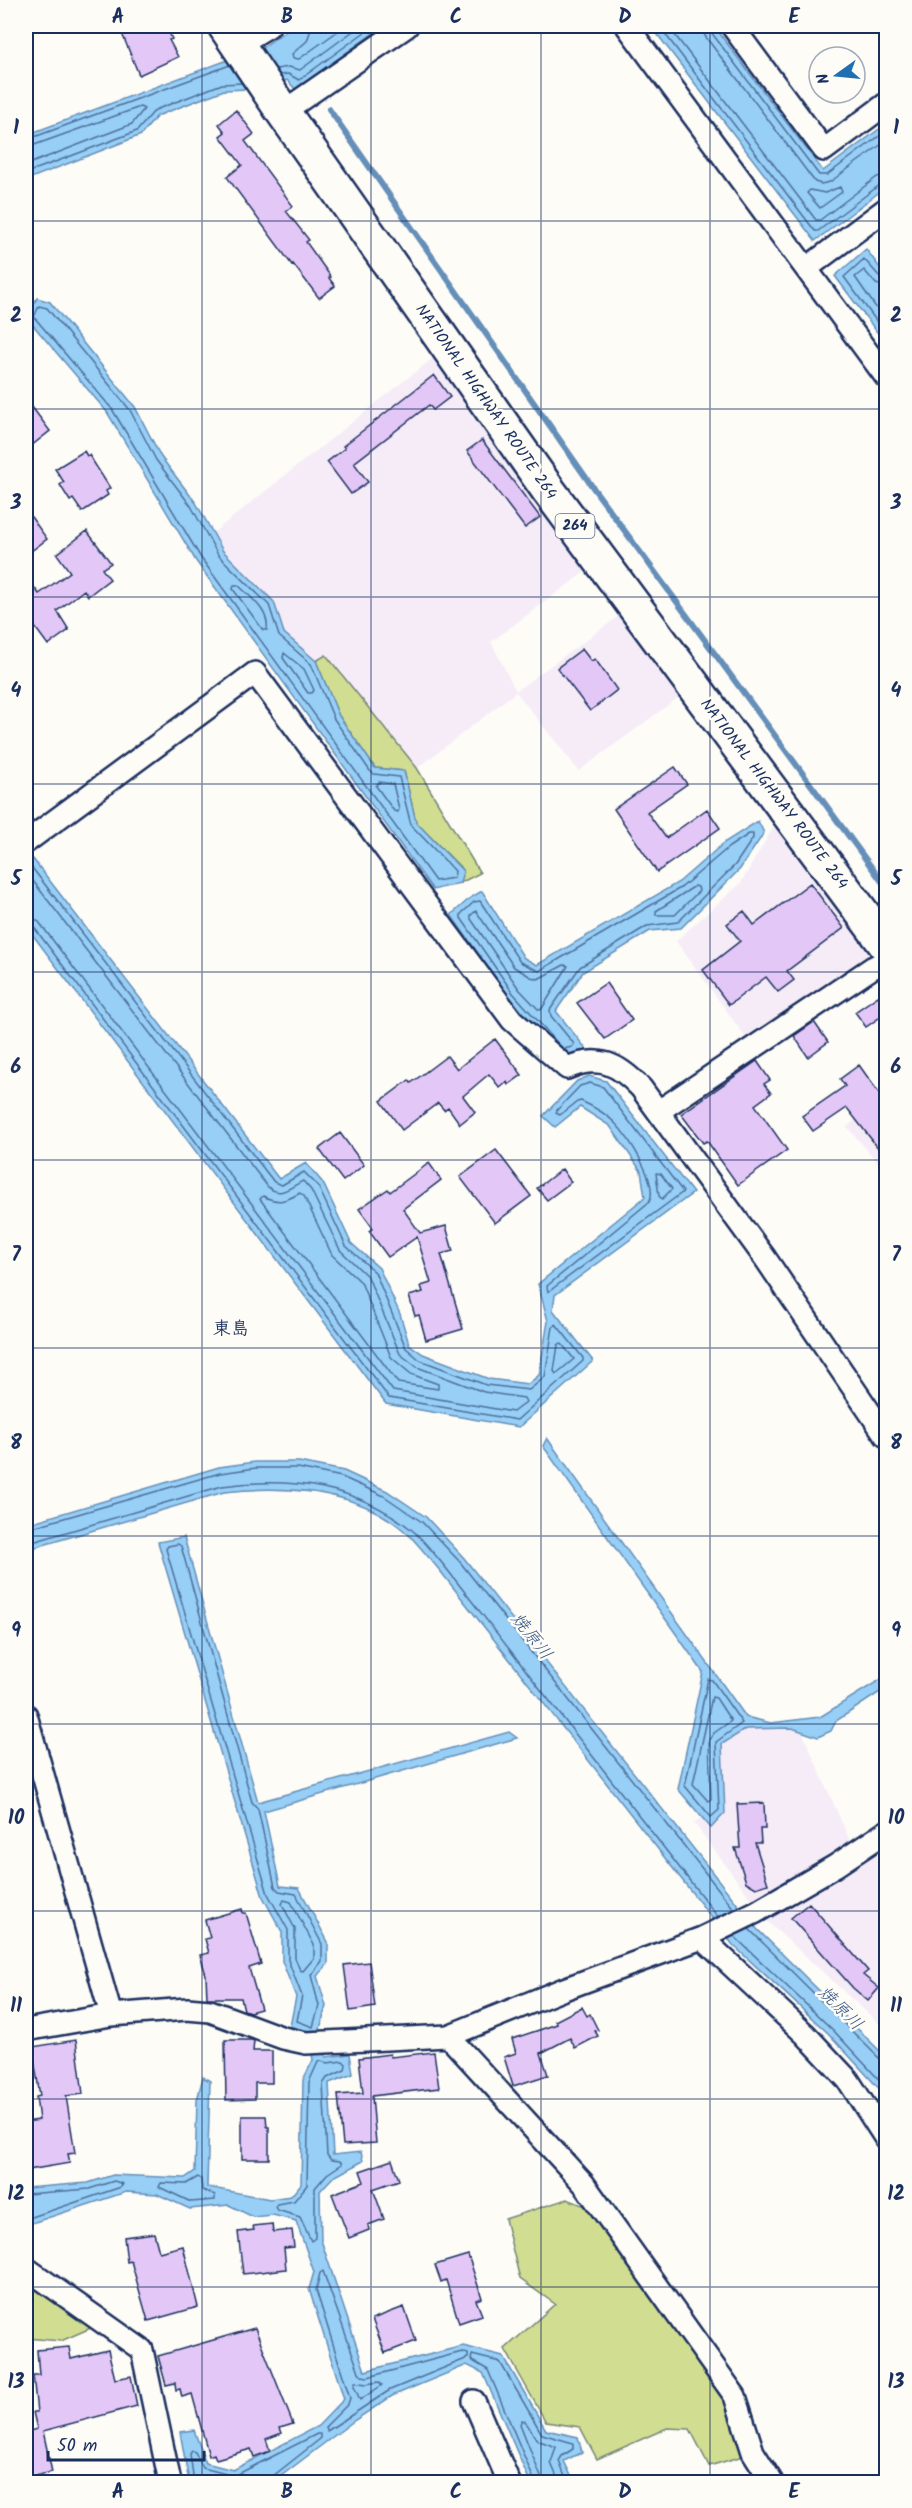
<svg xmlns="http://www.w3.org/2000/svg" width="912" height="2508" viewBox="0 0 912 2508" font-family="Kalam,'Klee One',sans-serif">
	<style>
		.built { fill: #f5ecf7 }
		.green { fill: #d1de91; stroke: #768678; stroke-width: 1.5 }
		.water { fill: #97cff6; stroke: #658fb9; stroke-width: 1.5 }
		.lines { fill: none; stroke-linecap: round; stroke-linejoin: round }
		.shore { stroke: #4d6f9b; stroke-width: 1.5 }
		.stream { stroke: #658fb9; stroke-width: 6 }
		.building { fill: #e3c8f7; stroke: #1b2f5e; stroke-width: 1.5 }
		.street-casing { stroke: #1b2f5e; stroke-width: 26 }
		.highway-casing { stroke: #1b2f5e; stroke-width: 38 }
		.street { stroke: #fdfcf7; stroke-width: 21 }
		.highway { stroke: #fdfcf7; stroke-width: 33 }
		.grid { fill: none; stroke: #1b2f5e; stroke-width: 1.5; stroke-opacity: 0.55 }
		.labels { text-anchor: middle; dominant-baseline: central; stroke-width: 5; stroke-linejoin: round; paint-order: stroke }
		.shield { fill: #fdfcf7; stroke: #5f6c8c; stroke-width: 1.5 }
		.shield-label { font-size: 15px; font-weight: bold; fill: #1b2f5e }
		.street-label { font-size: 16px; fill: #1b2f5e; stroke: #fdfcf7 }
		.neighbourhood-label { font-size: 18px; font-weight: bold; fill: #1b2f5e; stroke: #fdfcf7 }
		.water-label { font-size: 18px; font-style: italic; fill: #3a5784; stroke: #fdfcf7 }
		.neatline { fill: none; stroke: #1b2f5e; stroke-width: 2 }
		.grid-label { font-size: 20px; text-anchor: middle; font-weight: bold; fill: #1b2f5e }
	</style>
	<rect width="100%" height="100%" fill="#fdfcf7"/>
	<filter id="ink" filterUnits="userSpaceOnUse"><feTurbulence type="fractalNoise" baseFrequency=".0167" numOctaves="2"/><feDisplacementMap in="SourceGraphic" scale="12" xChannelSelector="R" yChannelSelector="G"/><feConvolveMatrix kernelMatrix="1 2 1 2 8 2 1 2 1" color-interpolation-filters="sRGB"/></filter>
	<g filter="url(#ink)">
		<!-- built -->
		<path class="built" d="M433 358 586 571 491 642 516 691 619 616 679 697 579 771 516 692 385 793 204 540Z
			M774 826 872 956 749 1042 676 941 741 883Z
			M886 1094V1172L847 1127Z
			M799 1725 851 1843 886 1828V2030L770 1924 694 1823 719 1804 713 1729Z"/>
		<!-- green -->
		<path class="green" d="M326 655 417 768 480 873 460 883 463 870 416 822 404 771 375 768 339 716 316 661Z
			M567 2199 593 2209 730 2400 743 2456 709 2466 690 2429 667 2428 597 2459 580 2427 546 2422 505 2349 555 2304 520 2279 505 2219Z
			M26 2277 93 2327 61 2341 26 2338Z"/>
		<!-- water -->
		<path class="water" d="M292 26H383L296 90 287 80 249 89 224 90 157 116 141 135 26 180V135L263 47Z
			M651 26H714L823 171 886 124V187L815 241Z
			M866 249 886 276V344L835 276Z
			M37 298 50 302 135 407 161 457 196 503 223 551 274 602 284 633 316 661 339 716 375 768 404 771 416 822 463 871 460 883 433 890 196 561 107 412 26 317Z
			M758 821 764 833 740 869 681 928 650 931 583 972 556 1011 587 1050 562 1057 509 997 451 915 470 898 482 891 524 958 537 965 679 882 725 842Z
			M33 859 279 1179 306 1163 323 1183 351 1243 379 1268 400 1314 409 1344 423 1354 489 1379 528 1384 539 1375 548 1321 538 1284 645 1197 641 1171 610 1126 580 1107 555 1127 543 1116 577 1081 589 1076 606 1081 693 1193 555 1295 553 1310 593 1361 519 1427 386 1404 26 926V863Z
			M547 1438 746 1717 771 1723 820 1717 886 1676V1688L836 1721 831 1731 818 1737 792 1728 746 1729 722 1744 725 1813 711 1828 678 1789 703 1672 543 1446Z
			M255 1462H299L344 1471 387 1491 426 1517 464 1558 757 1929 886 2057V2096L829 2034 733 1945 441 1572C431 1560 421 1548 411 1537 362 1489 288 1485 224 1492L26 1550V1524L219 1467Z
			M184 1537 258 1802 509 1732 517 1738 264 1811 280 1886 299 1888 328 1942V1964L317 1976 326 2006 320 2029 326 2057 350 2054 353 2074 329 2083 333 2155 361 2152 363 2161 332 2178 320 2191 321 2240 365 2371 463 2346 503 2356 546 2430 578 2437 582 2452 564 2461 574 2482H530L483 2373 467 2365 392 2396 355 2420 273 2482H189L180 2432 194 2430 206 2463 233 2470 318 2426 344 2399 309 2289 314 2272 296 2221 273 2215 253 2217 229 2205 190 2209 157 2194 126 2192 26 2225V2188L88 2183 113 2175 185 2178 195 2171 197 2100 203 2077 210 2081 207 2187 270 2199 291 2196 301 2184 303 2080 313 2060 308 2032 290 2026 296 1997 282 1961V1932L263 1897 158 1542Z"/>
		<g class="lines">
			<!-- shore -->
			<path class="shore" d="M312 26 307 41 292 54 293 58 299 59 345 26
				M659 26 815 231H818L881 184 886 183
				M668 26 816 220H820L877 177 886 175
				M702 26 705 36 815 182 821 184 830 182 886 141
				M709 26 711 32 819 175H827L886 131
				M276 69 289 67 300 70 360 26
				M280 75 288 74 299 80 373 26
				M26 140 230 65
				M26 148 140 107 144 109 132 124 26 165
				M26 173 137 131 155 110 222 84 242 83
				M840 187 842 192 820 208 807 193 810 190 825 193Z
				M886 279 880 277 864 259 844 277 886 334
				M886 287 876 284 864 270 855 277 886 322
				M39 306 47 308 130 410 156 460 191 506 218 555 269 605 279 636 311 664 334 719 370 771 374 774 399 777 411 825 455 871 454 878 435 881 201 558 112 409 34 317Z
				M234 585H238C250 597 270 611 267 630H263L233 589Z
				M284 653 304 669 314 690 312 693H308L283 658Z
				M379 782 393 784 399 809 398 812 394 811 376 786Z
				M26 868 33 869 274 1182 282 1185 304 1172 318 1186 346 1246 375 1272 406 1348 420 1360 486 1385 529 1390 545 1377 553 1327 556 1324 583 1358V1361L517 1420 389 1398 33 926 26 924
				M26 876 30 877 268 1187C281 1198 290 1187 303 1181L311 1190 340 1250 368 1277 400 1354 417 1367 484 1392 524 1398 526 1402 513 1412 393 1391 39 922 32 917 26 916
				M695 886 698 887 699 891 675 915H656V911Z
				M476 911 514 967 531 977 538 979 564 965 568 966 541 1010 538 1009 519 989 471 919V915Z
				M562 1048 513 993 461 918V914L474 902 480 901 520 962 539 971 682 887 729 847 749 834H753V838L735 865 678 922 647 926 580 967 550 1010 551 1016 574 1044 572 1047 564 1049
				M590 1083 603 1087 683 1192 548 1292 547 1286 649 1202C660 1184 628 1136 614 1122 606 1114 592 1106 581 1101L577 1102 560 1115 556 1113 557 1110 580 1086Z
				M656 1173 661 1174 672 1189 662 1199 659 1196Z
				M300 1193 304 1196 332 1255 361 1282 391 1357 411 1374 438 1384V1389L398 1383 260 1199 263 1196C278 1204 286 1201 300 1193Z
				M561 1343 574 1359 556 1374 554 1371 558 1345Z
				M26 1529 220 1473 256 1468H298L342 1477 384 1496 422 1522 460 1562 734 1909
				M26 1544 222 1486C292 1477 356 1485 412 1530 424 1540 435 1555 446 1568L718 1917
				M178 1544 181 1546 252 1802 258 1809 275 1887 279 1891 296 1894 322 1944V1961L311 1975 319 2006 313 2027 297 2021 302 1996 288 1960V1930L268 1894 166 1549 168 1546Z
				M708 1679 712 1680 742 1723 716 1742 719 1810 711 1817 685 1786Z
				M712 1697 716 1698 731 1721 714 1733 709 1740 711 1799 708 1801 693 1784Z
				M284 1900 291 1902 314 1945V1958L303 1971 300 1970 295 1958V1929L282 1904Z
				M749 1929 880 2059 886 2061
				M734 1936 833 2030 886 2087
				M321 2061 327 2063 343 2061 346 2064 345 2070 327 2078 323 2084 327 2155 331 2160 340 2161 342 2164 327 2174 315 2188V2238L311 2241 300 2217 277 2210 275 2207 277 2204 294 2201 307 2185 309 2082 318 2062Z
				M198 2177 201 2179 202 2190 215 2195V2200L191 2202 159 2187 161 2183 186 2184Z
				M26 2194 89 2189 114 2181 123 2184 121 2187 26 2219
				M323 2271 359 2372 362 2376 368 2377 462 2352 468 2354V2358L390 2390 327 2431 326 2426 348 2404 350 2398 316 2290 320 2273Z
				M355 2382 366 2384 379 2382 382 2385 360 2400 354 2386Z
				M194 2482 190 2454 192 2451 195 2452 203 2468 234 2476 317 2434H320V2439L273 2476 271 2482
				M535 2482 488 2370 471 2360 472 2355 500 2362 542 2434 573 2443V2449L562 2456 559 2461 567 2482
				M543 2482 520 2424 522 2420 525 2421 537 2440 556 2447 551 2463 559 2482"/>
			<!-- stream -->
			<path class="stream" d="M329 109 594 489 886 887"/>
		</g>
		<!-- building -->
		<path class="building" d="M133 26H166L172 39 169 40 178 57 139 75 121 31Z
			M236 110 254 134 245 141 293 206 286 211 309 240 306 242 331 277 329 278 335 286 319 298 293 264 292 265 227 177 242 165 220 136 225 132 219 124Z
			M434 375 450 397 433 410 429 405 354 463 368 482 351 494 327 462 345 448 343 446Z
			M26 399 50 431 26 450Z
			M482 440 540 517 525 528 467 451Z
			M84 451 87 456 89 455 110 488 106 491 108 495 82 512 73 499 70 501 60 485 64 482 55 469Z
			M26 510 47 539 26 555Z
			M87 531 111 563 102 569 110 579 88 596 84 590 57 611 69 630 48 645 26 615V576L39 594 70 572 57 554Z
			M582 649 591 661 595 659 617 690 590 711 557 668Z
			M675 767 687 784 647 812 666 838 707 809 720 828 657 872 614 809Z
			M810 883 844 928 787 971 794 980 778 992 766 977 729 1005 703 970 740 941 727 924 744 911 754 925Z
			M606 983 632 1020 605 1039 577 1003Z
			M878 996 886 1008V1013L866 1027 855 1012Z
			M814 1022 828 1042 808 1057 794 1036Z
			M495 1039 522 1075 508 1085 507 1082 500 1088 489 1074 463 1096 475 1112 460 1124 448 1107 444 1110 438 1103 402 1130 381 1101 409 1080 411 1083 447 1056 457 1069Z
			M757 1061 770 1080 764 1084 771 1093 755 1105 787 1150 738 1185 707 1141 703 1143 681 1114Z
			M859 1065 886 1103V1158L847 1108 813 1131 802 1116 845 1086 840 1079Z
			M340 1133 364 1165 343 1181 319 1149Z
			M496 1150 531 1196 495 1223 460 1177Z
			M429 1163 441 1180 403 1209 420 1233 446 1226 453 1251 441 1254 463 1329 426 1340 419 1315 415 1316 409 1296 423 1292 421 1286 431 1283 417 1237 388 1257 369 1231 373 1228 359 1209 388 1189 390 1192Z
			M562 1169 571 1182 547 1200 537 1188Z
			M764 1803 765 1829H760L761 1843H755L768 1884 756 1888 746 1882 735 1848H740L737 1804Z
			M809 1903 868 1971 863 1975 879 1988 868 2001 853 1988 791 1918Z
			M242 1909 243 1913H246L261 1964 249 1968 261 2009 250 2012 244 2010 241 1998H207L206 1975 200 1955 209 1953 205 1939 210 1938 205 1920Z
			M369 1962 375 2007 350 2011 344 1965Z
			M582 2007 587 2016 590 2014 598 2030 595 2031 598 2036 575 2048 570 2038 541 2053 548 2075 513 2086 504 2057 516 2053 512 2039 557 2024 555 2021Z
			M76 2040 83 2094 66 2096 75 2153 68 2154 70 2163 28 2170 26 2122 39 2120 36 2097 40 2096 32 2047Z
			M225 2040H252L254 2041 253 2051H272V2083H255V2099L226 2100Z
			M434 2052 439 2088 372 2096 376 2143 343 2145 338 2095 363 2093 359 2058 390 2054 391 2057Z
			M242 2116H266L267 2127H269V2159H242Z
			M392 2160 399 2180 373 2189 384 2219 368 2225 369 2230 349 2238 332 2194 364 2182 360 2171Z
			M272 2224 273 2232 292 2230 294 2247 284 2248 286 2269 243 2274 238 2232 254 2230 253 2226Z
			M154 2233 159 2252 183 2246 198 2307 148 2321 131 2261 127 2262 124 2237Z
			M468 2255 482 2298 476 2300 482 2315 459 2323 446 2280 441 2282 435 2265Z
			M404 2307 416 2341 385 2353 372 2319Z
			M255 2328 293 2424 280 2428 282 2433 266 2439 270 2451 254 2457 251 2449 216 2459 214 2454 209 2456 192 2394 182 2397 180 2389 176 2390 175 2383 166 2385 158 2356Z
			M69 2347 71 2359 108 2350 115 2379 131 2376 137 2406 43 2431 52 2472 26 2478V2432L37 2429 33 2412H37L33 2375H39L37 2350Z"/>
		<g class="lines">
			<defs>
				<path id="street" d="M627 26 886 377
					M732 26 824 150 886 104
					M238 45 269 26
					M283 112 407 26
					M807 268 886 209
					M26 842 255 673 512 1020 567 1068C599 1054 618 1064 641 1088L765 1258 886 1436
					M659 1111 872 968 886 961
					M26 1715 111 2015
					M702 1938 805 2034 848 2080 886 2139
					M26 2030 111 2015 187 2009 210 2011 283 2038 306 2043 448 2036 584 2184 735 2396 753 2452 772 2482
					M448 2036 564 1989 702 1938 756 1912 835 1866 886 1832
					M26 2268 142 2350 170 2482
					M474 2401 509 2482"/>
				<path id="highway" d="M225 26 283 112 549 491 886 945"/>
			</defs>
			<!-- street casing -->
			<use href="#street" class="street-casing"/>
			<!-- highway casing -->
			<use href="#highway" class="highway-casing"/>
			<!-- street -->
			<use href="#street" class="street"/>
			<!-- highway -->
			<use href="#highway" class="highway"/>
		</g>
	</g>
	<!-- grid -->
	<path class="grid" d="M202 26V2482M371 26V2482M541 26V2482M710 26V2482M26 221H886M26 409H886M26 597H886M26 784H886M26 972H886M26 1160H886M26 1348H886M26 1536H886M26 1724H886M26 1911H886M26 2099H886M26 2287H886"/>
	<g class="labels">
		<!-- shield labels -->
		<rect class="shield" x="555.5" y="514" width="39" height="24" rx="4.5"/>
		<g class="shield-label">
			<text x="575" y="526">264</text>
		</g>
		<!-- street labels -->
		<g class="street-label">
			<text transform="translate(486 402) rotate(55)">NATIONAL HIGHWAY ROUTE 264</text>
			<text transform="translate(774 794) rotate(53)">NATIONAL HIGHWAY ROUTE 264</text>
		</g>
		<!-- neighbourhood labels -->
		<g class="neighbourhood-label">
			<text x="231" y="1329">東島</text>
		</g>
		<!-- water labels -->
		<g class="water-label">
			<text transform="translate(531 1637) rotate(52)">焼原川</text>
			<text transform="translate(840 2009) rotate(45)">焼原川</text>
		</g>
	</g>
	<!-- margin -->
	<rect width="912" height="2508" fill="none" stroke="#fdfcf7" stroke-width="66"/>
	<!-- north arrow -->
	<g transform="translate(837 75) rotate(255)"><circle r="28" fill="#fdfcf7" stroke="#a3aaba" stroke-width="1.5"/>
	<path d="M0-4.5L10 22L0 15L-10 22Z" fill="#1f6fb2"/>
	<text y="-9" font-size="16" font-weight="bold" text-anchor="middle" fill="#1b2f5e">N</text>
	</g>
	<!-- scale -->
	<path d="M48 2451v9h156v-9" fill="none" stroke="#1b2f5e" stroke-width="3"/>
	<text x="57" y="2451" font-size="18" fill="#1b2f5e" stroke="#fdfcf7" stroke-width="4.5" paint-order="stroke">50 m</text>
	<rect x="33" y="33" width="846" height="2442" class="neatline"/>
	<g class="grid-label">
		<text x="118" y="23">A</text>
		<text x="287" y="23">B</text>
		<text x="456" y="23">C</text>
		<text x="625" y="23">D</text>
		<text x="794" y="23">E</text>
		<text x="16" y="134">1</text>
		<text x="896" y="134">1</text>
		<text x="16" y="322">2</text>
		<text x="896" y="322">2</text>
		<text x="16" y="509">3</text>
		<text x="896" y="509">3</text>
		<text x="16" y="697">4</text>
		<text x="896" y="697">4</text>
		<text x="16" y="885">5</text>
		<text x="896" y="885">5</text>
		<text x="16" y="1073">6</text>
		<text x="896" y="1073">6</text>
		<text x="16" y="1261">7</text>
		<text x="896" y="1261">7</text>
		<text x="16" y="1449">8</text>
		<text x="896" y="1449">8</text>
		<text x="16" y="1637">9</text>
		<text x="896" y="1637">9</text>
		<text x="16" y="1824">10</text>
		<text x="896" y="1824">10</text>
		<text x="16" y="2012">11</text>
		<text x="896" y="2012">11</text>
		<text x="16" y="2200">12</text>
		<text x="896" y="2200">12</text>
		<text x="16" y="2388">13</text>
		<text x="896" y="2388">13</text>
		<text x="118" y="2498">A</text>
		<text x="287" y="2498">B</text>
		<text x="456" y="2498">C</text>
		<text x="625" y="2498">D</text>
		<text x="794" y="2498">E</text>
	</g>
</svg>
